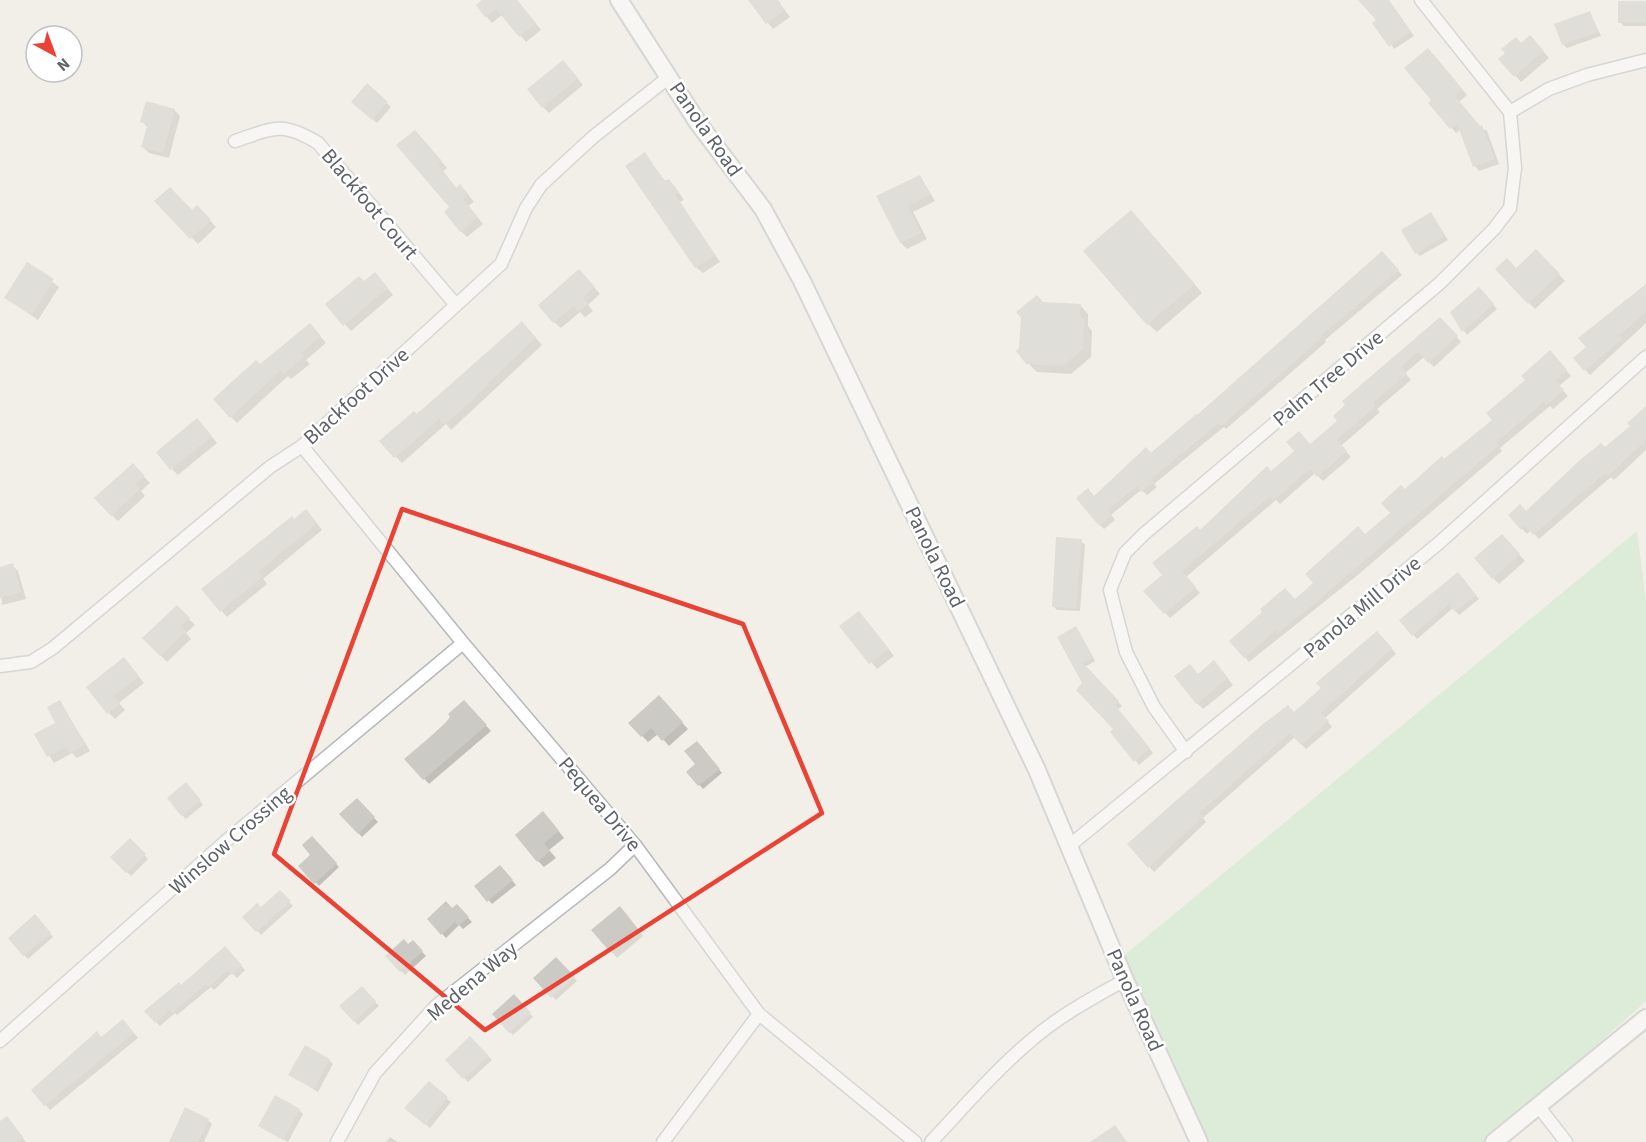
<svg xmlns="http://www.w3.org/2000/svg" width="1646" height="1142" viewBox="0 0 1646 1142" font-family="'Source Sans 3',sans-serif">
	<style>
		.green { fill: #c5e8c5 }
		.shadow { fill: #0003 }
		.building { fill: #cccac5 }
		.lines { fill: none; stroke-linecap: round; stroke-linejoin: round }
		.street-casing { stroke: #b5b8bc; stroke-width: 15 }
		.secondary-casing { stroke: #b6babf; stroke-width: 20 }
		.street { stroke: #fff; stroke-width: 12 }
		.secondary { stroke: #fff; stroke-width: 16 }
		.marked { fill: none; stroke: #ea4335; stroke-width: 4.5; stroke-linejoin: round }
		.labels { text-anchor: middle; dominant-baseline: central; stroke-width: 5; stroke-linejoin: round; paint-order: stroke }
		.street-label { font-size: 21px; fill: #5f6368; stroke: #fff }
	</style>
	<rect width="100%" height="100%" fill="#f1efe8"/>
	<!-- green -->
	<path class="green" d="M1637 531 1646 601V1001L1489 1142H1193L1121 958Z"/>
	<!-- shadow -->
	<path class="shadow" d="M485 0H517L541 30 526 42 503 14 492 23 486 16 478 6Z
		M750 0H777L790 17 773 29Z
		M1360 0H1388L1414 36 1394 49 1378 20Z
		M1646 2V26H1624L1620 22Z
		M1590 13 1601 36 1567 48 1563 44Z
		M1536 43 1549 58 1521 82 1500 59 1521 45Z
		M1433 54 1467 95 1459 102 1480 127 1487 131 1499 164 1479 171 1475 166 1461 129 1456 133 1430 103 1433 100Z
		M569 68 583 85 549 113 543 107Z
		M367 85 391 107 377 123 353 102Z
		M174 110 180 116 169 158 149 153 143 147 148 128 142 121Z
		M421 138 447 168 443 171 457 189 466 192 474 202 468 206 483 224 467 237 461 231Z
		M644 154 666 182 668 181 675 187 684 200 680 202 720 262 703 273 696 267Z
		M920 176 935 201 913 212 927 239 907 249 901 243 879 197Z
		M156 202 192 212 197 207 216 227 198 244Z
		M1434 218 1448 240 1420 256 1417 253Z
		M1139 220 1202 293 1157 332 1148 324Z
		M1536 251 1565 281 1535 309 1497 269H1516Z
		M1382 253 1402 275 1325 340 1326 342 1226 429 1224 427 1154 484 1157 487 1147 495 1141 490 1111 515 1115 520 1104 529 1100 525 1094 497 1197 417Z
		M27 264 59 287 38 320 6 298Z
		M585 277 600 294 588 305 593 311 585 317 580 312 561 328 554 322Z
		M381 280 393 295 351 331 327 304 364 283Z
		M1646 289V323L1590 375 1575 358Z
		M1483 293 1497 309 1467 335 1452 313Z
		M1043 304 1080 305 1088 314V326L1092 331 1091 357 1071 374 1037 372 1028 363Z
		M1445 324 1461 342 1434 367 1424 357 1405 373 1411 380 1377 409 1380 412 1341 446 1351 457 1323 481 1315 473 1280 504 1276 500 1186 577 1200 593 1170 618 1146 591 1164 575 1200 532 1271 473 1310 446Z
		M528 329 542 345 451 430 446 424 402 463 381 441Z
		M316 331 326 343 306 360 310 364 291 379 288 376 237 423 215 399Z
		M1555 357 1571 376 1559 386 1568 396 1553 409 1550 406 1500 448 1502 451 1359 574 1249 662 1245 657 1295 601 1392 513 1405 491 1494 420Z
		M1646 408V450L1614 480 1611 477 1539 539 1531 530 1527 534 1510 515 1526 513 1632 426Z
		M203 426 217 443 178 475 172 469Z
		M132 465 150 483 141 491 145 496 118 521 112 515Z
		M312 517 322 530 263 579 267 584 227 617 203 589 294 520Z
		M1081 541 1085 545 1080 611 1057 610 1053 606Z
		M1508 542 1525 561 1499 584 1493 578Z
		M12 565 18 571 26 599 2 605 0 568Z
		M1462 578 1479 599 1459 615 1453 608 1417 639 1401 621Z
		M177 607 195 625 186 633 191 639 167 662 144 638Z
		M865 619 894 656 877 669 842 626Z
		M1076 628 1095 661 1085 667 1122 706 1117 710 1153 753 1139 765 1084 684Z
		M1382 637 1396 654 1325 718 1332 727 1306 749 1295 737 1203 818 1206 822 1154 872 1129 844 1294 714Z
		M124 659 144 683 119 703 125 710 115 719 109 713Z
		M1220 669 1233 685 1203 709 1197 703Z
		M60 702 90 751 77 758 72 753 54 763 36 735 58 723Z
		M464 702 491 731 429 784 406 759 452 717Z
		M665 704 688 729 669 746 658 734 648 742 630 723Z
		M701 746 722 773 703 789 688 772 697 764Z
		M190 788 203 805 186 819 182 815Z
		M357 800 378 822 362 837 341 815Z
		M549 819 564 838 549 850 556 858 544 867 538 861Z
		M312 838 339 867 319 886 300 866 313 855Z
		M130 840 148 859 131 876 112 857Z
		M503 870 516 885 492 904 476 886Z
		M280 892 293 906 261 935 244 917 261 909Z
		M457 906 472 922 463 929 459 925 446 938 429 919Z
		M626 914 643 936 617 958 611 951Z
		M39 920 53 937 28 959 24 955Z
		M413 942 426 956 405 975 387 956Z
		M225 948 245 970 237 978 232 973 214 990 211 987 177 1015 175 1013 160 1026 156 1022 182 987Z
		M556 959 577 981 556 1000 535 978Z
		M362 988 379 1006 358 1025 341 1007Z
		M514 997 533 1017 513 1035 494 1015Z
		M128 1026 138 1038 50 1110 33 1090 102 1038Z
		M470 1038 492 1060 468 1082 447 1060Z
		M329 1060 333 1064 318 1092 290 1075Z
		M429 1084 451 1102 430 1128 410 1111Z
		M299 1110 303 1114 288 1142 260 1126Z
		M208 1120 212 1124 204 1142H175Z
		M10 1122 26 1142H0V1123Z
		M390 1137 398 1142H386Z"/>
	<!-- building -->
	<path class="building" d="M482 0H517L536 23 519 37 496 9 485 17 476 5Z
		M748 0H778L785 10 766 24Z
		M1358 0H1389L1411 31 1389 47 1372 23 1376 20Z
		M1618 1H1646V22L1618 23Z
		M1590 11 1598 32 1562 45 1554 24Z
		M1530 35 1544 51 1514 77 1498 59 1505 53 1501 49 1516 37 1521 43Z
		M1428 48 1463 90 1455 96 1480 126 1482 125 1495 159 1473 167 1457 124 1450 129 1428 103 1431 100 1404 68Z
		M563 60 578 78 542 108 527 89Z
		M367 83 388 102 372 120 351 102Z
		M146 101 175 109 163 153 141 147 148 124 140 122Z
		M415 130 442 161 438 165 456 188 460 184 469 195 463 199 478 217 460 232 444 212 449 207 396 145Z
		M645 152 664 181 669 179 679 193 675 195 715 255 695 268 625 166Z
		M920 175 930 195 908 206 921 233 900 243 876 196Z
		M170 187 192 210 197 205 211 220 190 239 154 201Z
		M1131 210 1195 284 1147 325 1083 251Z
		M1431 212 1445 236 1415 254 1401 230Z
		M1536 249 1560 274 1528 304 1495 269 1507 258 1516 268Z
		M1382 251 1399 270 1322 335 1323 337 1221 426 1219 423 1151 479 1154 482 1141 492 1137 486 1108 510 1112 515 1099 526 1076 498 1088 488 1094 496 1146 447 1151 453 1196 414 1197 415Z
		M27 262 54 279 32 315 4 298Z
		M579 269 595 287 583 298 588 304 578 312 573 306 553 323 538 305Z
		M375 272 388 288 343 326 325 304 359 276 364 281Z
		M1646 284V312L1619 336 1622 339 1584 371 1573 358 1586 347 1578 338Z
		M1479 287 1494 304 1462 332 1450 312Z
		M1037 295 1043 302 1081 304 1080 316 1084 321 1083 349 1062 366 1026 364 1016 351 1019 348 1021 318 1016 312Z
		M1440 317 1458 336 1428 363 1418 352 1401 367 1407 374 1373 403 1376 406 1337 440 1347 451 1317 477 1310 469 1274 500 1270 496 1182 571 1196 587 1164 614 1143 591 1162 575 1152 563 1197 526 1200 530 1267 466 1271 471 1294 451 1286 442 1299 431 1310 444 1337 421 1333 416 1345 405 1342 401Z
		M522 321 536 338 488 383 489 385 444 425 439 419 394 458 379 441 414 411 417 414Z
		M310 323 321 336 301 353 304 357 284 374 281 370 230 418 213 399 256 360 260 364Z
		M1550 350 1567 370 1556 381 1564 390 1547 405 1544 402 1496 442 1499 445 1314 604 1279 632 1277 629 1244 658 1229 641 1262 612 1260 609 1285 588 1295 599 1313 583 1305 574 1358 526 1365 534 1390 513 1381 503 1401 485 1405 489 1442 456 1444 459 1492 420 1486 413 1525 380 1521 376Z
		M1646 406V440L1608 476 1605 473 1533 535 1525 526 1521 530 1508 515 1520 504 1526 511 1580 460 1601 443 1605 447 1630 426 1627 423Z
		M197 418 212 436 170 470 156 452Z
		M133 463 145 476 135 484 140 489 111 516 94 498Z
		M306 509 317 523 258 572 262 577 220 612 201 589 292 516 294 519Z
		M1502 534 1520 554 1492 579 1474 558Z
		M1056 537 1082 539 1076 608 1052 607Z
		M13 563 21 592 0 598V567Z
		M1458 572 1476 595 1455 612 1449 604 1412 636 1399 620Z
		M177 605 190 618 181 626 186 632 160 656 142 638Z
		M859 611 889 649 869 664 839 626Z
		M1076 626 1093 657 1083 663 1119 701 1115 705 1150 748 1134 762 1110 732 1113 729 1076 690 1082 683 1057 637Z
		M1377 631 1392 648 1321 713 1329 721 1301 745 1290 733 1199 813 1203 817 1148 868 1127 844 1263 724 1288 705 1294 712 1321 688 1316 683Z
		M124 657 139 676 114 696 120 703 107 714 86 687Z
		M1214 660 1228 678 1196 704 1174 676 1190 664 1198 674Z
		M659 695 683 722 662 741 651 728 641 737 628 723Z
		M60 700 85 745 70 753 66 747 47 757 34 734 55 723 47 707Z
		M464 700 487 725 423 780 404 759 442 727 450 717 448 714Z
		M697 741 720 769 698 786 686 772 695 764 684 751Z
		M186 782 201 800 181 816 167 798Z
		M357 798 375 817 358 834 339 814Z
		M543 811 559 831 544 843 550 851 537 862 515 835Z
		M312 836 337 863 314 884 298 866 310 855 302 845Z
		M130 838 146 854 126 873 110 857Z
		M500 865 513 880 487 902 474 886Z
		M280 890 291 901 256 932 242 917 257 903 261 907Z
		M446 901 452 908 457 904 469 917 458 926 455 922 441 935 427 919Z
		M620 906 638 929 610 952 591 930Z
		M35 914 51 933 23 956 8 938Z
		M404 939 408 944 413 940 423 951 400 972 385 956Z
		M225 946 242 965 232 975 227 970 209 987 206 984 172 1013 170 1010 155 1023 144 1011 179 982 181 985Z
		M556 957 575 977 551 998 533 978Z
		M362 986 376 1001 354 1022 339 1006Z
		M514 994 531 1013 509 1033 492 1014Z
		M123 1019 134 1033 44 1106 31 1090 97 1031 101 1037Z
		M470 1036 489 1056 463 1079 445 1060Z
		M305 1045 330 1059 314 1089 288 1075Z
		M429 1081 448 1097 425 1125 404 1108Z
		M275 1095 300 1109 283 1140 258 1126Z
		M185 1107 209 1119 198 1142H169Z
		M7 1116 23 1137 17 1142H0V1121Z
		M1115 1125 1127 1142H1090Z"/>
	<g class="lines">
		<defs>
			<path id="street" d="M1510 112 1549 89 1587 75 1646 60
				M235 141C274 128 281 121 318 143L456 305
				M302 446 463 643 635 845 759 1014 915 1142
				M0 666 31 662 53 648 270 467 302 446 501 264 526 208 541 185 593 137 669 77
				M1186 752 1154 707 1126 652 1110 590 1125 553 1144 534 1440 283 1494 229 1510 208 1515 168 1510 112 1421 0
				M1069 846 1439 543 1646 357
				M0 1041 226 841 463 643
				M1539 1107 1566 1142
				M337 1142 375 1073 436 1006 610 869 635 845
				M663 1142 759 1014
				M931 1142C963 1108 993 1073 1028 1043 1057 1017 1092 998 1125 980"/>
			<path id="secondary" d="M619 0 698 123 763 209 802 281 1037 770 1125 980 1199 1142
				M1494 1142 1646 1018"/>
		</defs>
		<!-- street casing -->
		<use href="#street" class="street-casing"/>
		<!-- secondary casing -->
		<use href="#secondary" class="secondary-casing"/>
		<!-- street -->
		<use href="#street" class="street"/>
		<!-- secondary -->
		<use href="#secondary" class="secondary"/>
	</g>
	<!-- marked area -->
	<path d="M0 0H1646V1142H0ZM402 509 743 624 822 813 485 1030 274 854Z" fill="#f1efe8" fill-opacity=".55" fill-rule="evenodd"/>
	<path class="marked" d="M402 509 743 624 822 813 485 1030 274 854Z"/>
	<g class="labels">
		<!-- street labels -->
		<g class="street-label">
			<text transform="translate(706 129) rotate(55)">Panola Road</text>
			<text transform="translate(370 204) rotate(50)">Blackfoot Court</text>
			<text transform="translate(1328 378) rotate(-40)">Palm Tree Drive</text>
			<text transform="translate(356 396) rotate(-42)">Blackfoot Drive</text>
			<text transform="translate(935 557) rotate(64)">Panola Road</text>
			<text transform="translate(1362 607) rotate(-40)">Panola Mill Drive</text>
			<text transform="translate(600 804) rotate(50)">Pequea Drive</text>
			<text transform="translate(230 840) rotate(-41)">Winslow Crossing</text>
			<text transform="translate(472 981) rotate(-40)">Medena Way</text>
			<text transform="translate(1135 1000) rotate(66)">Panola Road</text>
		</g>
	</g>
	<!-- north arrow -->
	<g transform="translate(54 54) rotate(139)"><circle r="28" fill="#ffffff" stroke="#bfc1c3" stroke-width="1.5"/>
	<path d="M0-4.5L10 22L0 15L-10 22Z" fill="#ea4335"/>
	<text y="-9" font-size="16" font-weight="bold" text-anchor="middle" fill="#5f6368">N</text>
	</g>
</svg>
